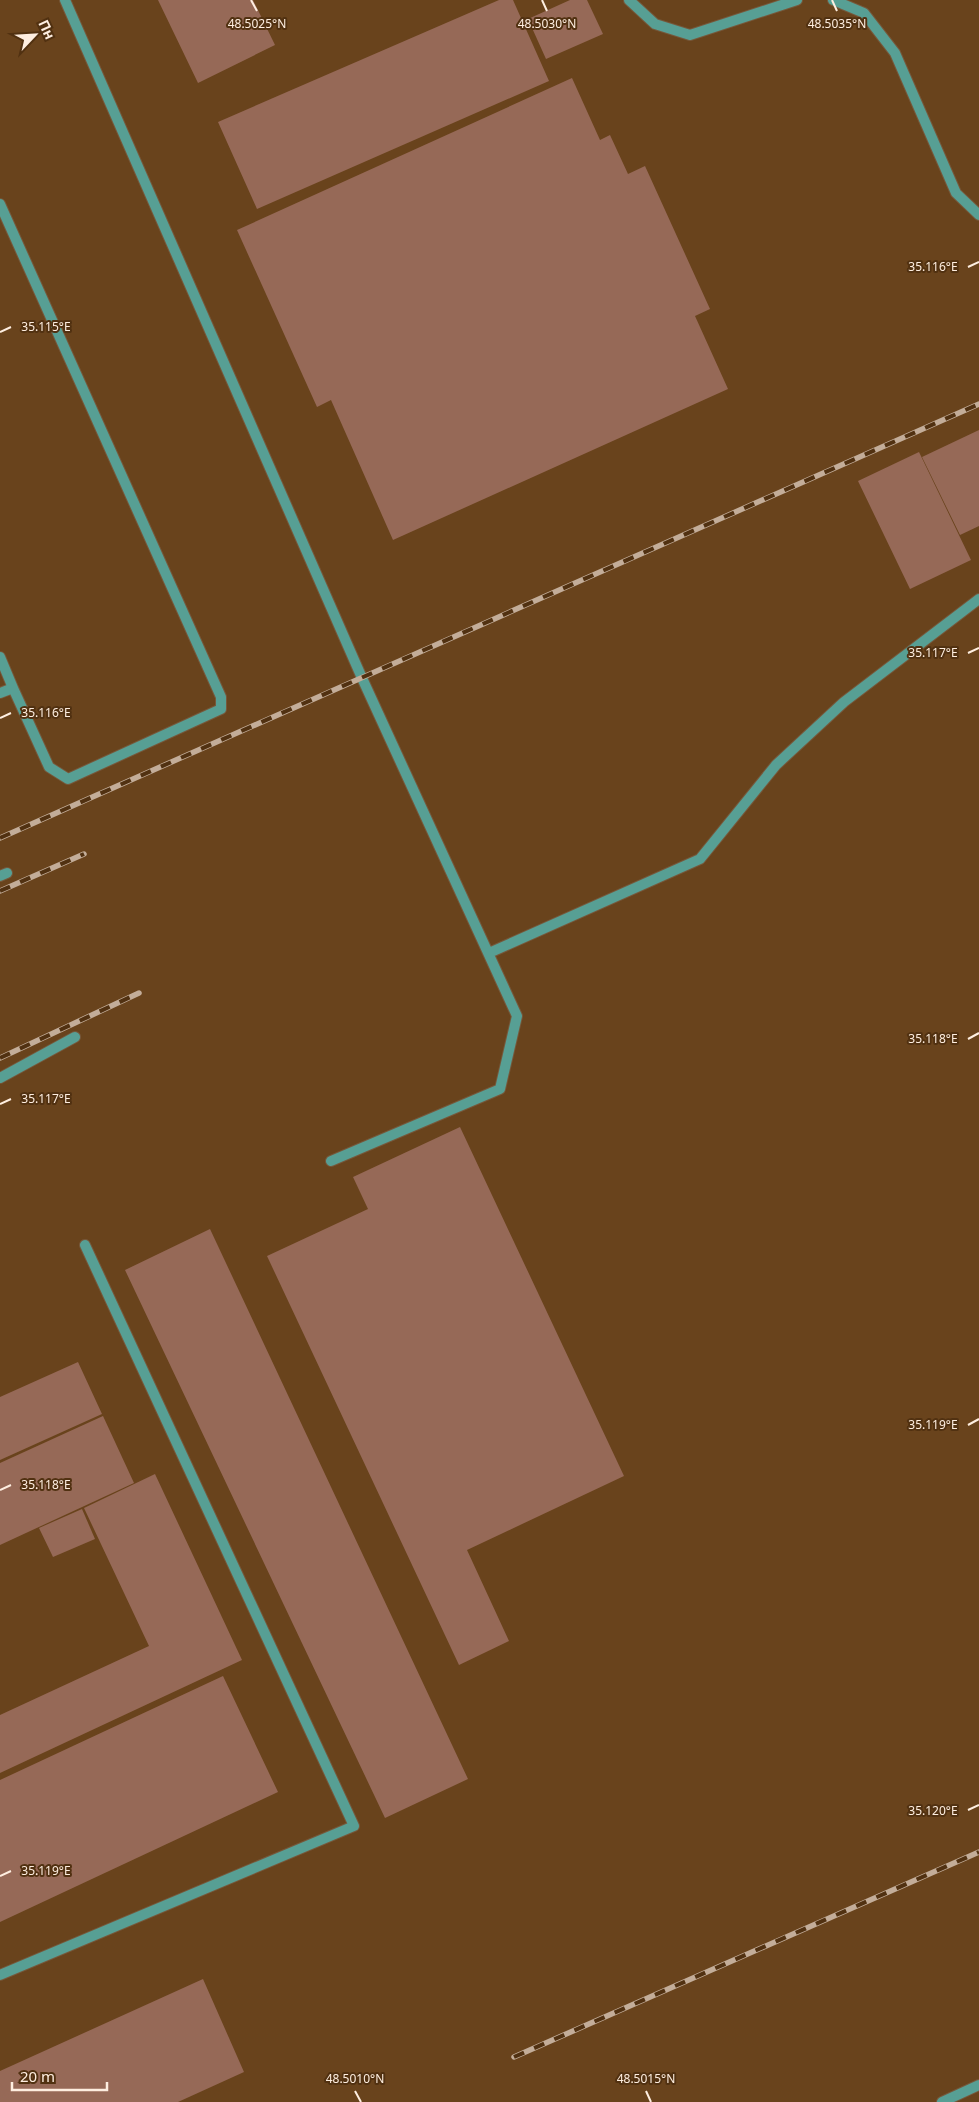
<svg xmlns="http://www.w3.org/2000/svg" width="979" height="2102" viewBox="0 0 979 2102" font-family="'Noto Sans',sans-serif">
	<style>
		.built { fill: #69431c }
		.building { fill: #966957 }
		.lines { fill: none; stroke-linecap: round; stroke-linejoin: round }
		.service-casing { stroke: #76583b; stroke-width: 12 }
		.service { stroke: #579f94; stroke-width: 10 }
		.rail-casing { stroke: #c3ad99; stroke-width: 5.5 }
		.rail { stroke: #513111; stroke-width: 4; stroke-dasharray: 11; stroke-linecap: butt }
		.ticks { fill: none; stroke: #feeee0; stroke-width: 2 }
		.ticks-label { font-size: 12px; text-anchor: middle; fill: #feeee0; stroke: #513111; stroke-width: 4; stroke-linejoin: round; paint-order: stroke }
	</style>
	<rect width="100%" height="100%" fill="#5c3c1c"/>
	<!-- built -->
	<path class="built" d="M0 0H979V2102H0Z"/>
	<!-- building -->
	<path class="building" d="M158 0H253L275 45 198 83Z
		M499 0H513L549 81 257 209 218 122Z
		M570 0H587L603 34 546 59 528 19Z
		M572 78 600 140 610 135 628 174 645 166 710 309 695 316 728 389 393 540 331 400 317 407 237 230Z
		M979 430V526L960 535 922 457Z
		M919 452 971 560 910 589 858 481Z
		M460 1127 624 1476 467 1550 509 1641 459 1665 267 1256 368 1209 353 1177Z
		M210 1229 468 1779 385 1818 125 1270Z
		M78 1362 102 1414 0 1460V1397Z
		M103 1416 134 1483 0 1545V1463Z
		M155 1474 242 1660 0 1773V1715L149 1646 84 1508Z
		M82 1509 95 1539 53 1557 39 1528Z
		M223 1676 278 1792 0 1922V1780Z
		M203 1979 244 2072 178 2102H0V2071Z"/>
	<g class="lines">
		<defs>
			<path id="service" d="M65 0 362 678 517 1016 500 1089 331 1161
				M629 0 655 24 690 35 797 0
				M833 0 864 13 895 53 956 193 979 215
				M0 204 221 697V709L68 779 49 767 13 688
				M0 657 13 688 0 693
				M0 876 7 873
				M489 953 700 859 776 765 844 702 979 599
				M0 1078 75 1037
				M0 1975 354 1826 85 1245
				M942 2102 979 2085"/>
		</defs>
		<!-- service casing -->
		<use href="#service" class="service-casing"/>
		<!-- service -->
		<use href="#service" class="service"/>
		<defs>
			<path id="rail" d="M0 838 979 404
				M0 891 84 854
				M0 1058 139 993
				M514 2057 979 1852"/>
		</defs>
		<!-- rail casing -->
		<use href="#rail" class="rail-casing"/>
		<!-- rail -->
		<use href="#rail" class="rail"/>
	</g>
	<!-- ticks -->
	<path class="ticks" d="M251 0 257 11M542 0 547 11M832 0 837 11M968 267 979 262M0 332 11 327M968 653 979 648M0 718 11 713M968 1039 979 1033M0 1104 11 1099M968 1425 979 1419M0 1490 11 1485M968 1810 979 1805M0 1876 11 1871M355 2091 361 2102M646 2091 651 2102"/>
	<g class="ticks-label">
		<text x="257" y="28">48.5025°N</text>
		<text x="547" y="28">48.5030°N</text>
		<text x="837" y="28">48.5035°N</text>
		<text x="933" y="271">35.116°E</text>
		<text x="46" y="331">35.115°E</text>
		<text x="933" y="657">35.117°E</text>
		<text x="46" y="717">35.116°E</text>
		<text x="933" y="1043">35.118°E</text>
		<text x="46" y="1103">35.117°E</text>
		<text x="933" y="1429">35.119°E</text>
		<text x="46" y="1489">35.118°E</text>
		<text x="933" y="1815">35.120°E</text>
		<text x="46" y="1875">35.119°E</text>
		<text x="355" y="2083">48.5010°N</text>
		<text x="646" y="2083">48.5015°N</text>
	</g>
	<!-- north arrow -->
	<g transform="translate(35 35) rotate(65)" stroke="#513111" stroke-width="4" paint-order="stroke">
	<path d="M0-4L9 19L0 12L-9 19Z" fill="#feeee0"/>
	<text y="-8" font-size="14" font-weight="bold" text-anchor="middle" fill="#feeee0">Пн</text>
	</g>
	<!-- scale -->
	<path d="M12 2082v8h95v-8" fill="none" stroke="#feeee0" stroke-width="2.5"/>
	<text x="20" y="2082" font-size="15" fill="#feeee0" stroke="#513111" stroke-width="4" paint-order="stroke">20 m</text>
</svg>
